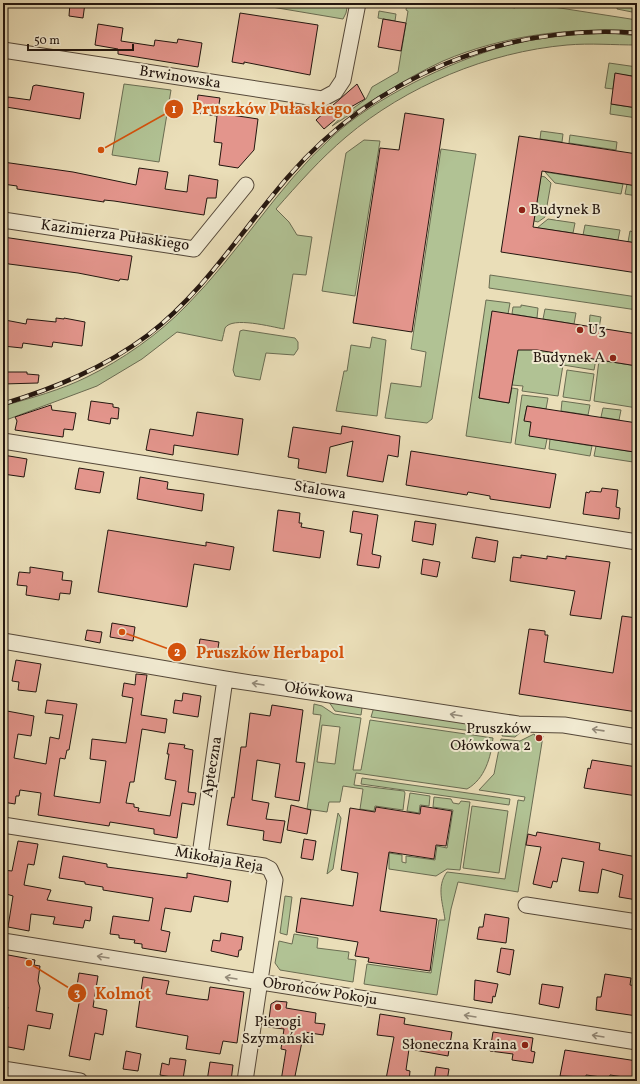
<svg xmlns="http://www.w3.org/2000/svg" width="640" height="1084" viewBox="0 0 640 1084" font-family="Vollkorn,serif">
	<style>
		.green { fill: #b1c294; stroke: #6a6c52; fill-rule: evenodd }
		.building { fill: #e3958c; stroke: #23160f }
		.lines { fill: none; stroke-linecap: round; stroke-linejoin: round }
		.street-casing { stroke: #554839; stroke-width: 17 }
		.street { stroke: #f1ead1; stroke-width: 15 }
		.rail-casing { stroke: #23160f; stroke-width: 4.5 }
		.rail { stroke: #f1ead1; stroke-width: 3; stroke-dasharray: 9; stroke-linecap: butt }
		.oneway { stroke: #948b7a }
		.poi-dot { fill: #8f2418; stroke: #f1ead1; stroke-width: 1.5 }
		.labels { text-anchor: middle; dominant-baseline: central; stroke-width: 4; stroke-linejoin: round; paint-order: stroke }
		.street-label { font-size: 15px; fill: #23160f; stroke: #f1ead1 }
		.poi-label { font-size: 15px; fill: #23160f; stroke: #f1ead1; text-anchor: end }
		.leader { fill: none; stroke: #d4520c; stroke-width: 1.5 }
		.callout-dot { fill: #d4520c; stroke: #f1ead1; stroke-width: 1.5 }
		.mark-label { font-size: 12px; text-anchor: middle; font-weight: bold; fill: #fff }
		.callout-label { font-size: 16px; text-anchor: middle; font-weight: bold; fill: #d4520c; stroke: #f1ead1; stroke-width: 4; stroke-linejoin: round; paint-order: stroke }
	</style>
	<rect width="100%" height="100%" fill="#eadeb8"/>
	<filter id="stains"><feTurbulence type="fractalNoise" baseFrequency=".005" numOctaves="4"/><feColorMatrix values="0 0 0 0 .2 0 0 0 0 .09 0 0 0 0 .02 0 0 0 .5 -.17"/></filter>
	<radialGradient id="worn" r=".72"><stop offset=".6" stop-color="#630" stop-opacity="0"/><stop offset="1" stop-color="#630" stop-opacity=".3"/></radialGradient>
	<!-- green -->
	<path class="green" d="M248 3H348L346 13 343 19Z
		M407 3H504V6L515 8 516 3H528L637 20V31C571 27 504 35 443 61 404 79 368 103 332 126L344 115 366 99 372 87 398 72 408 11 406 10Z
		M618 3H634L635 6 637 7V13L617 9Z
		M379 11 396 14 395 21 378 18Z
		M611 33 637 36V45C614 45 590 43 567 45 488 52 406 86 346 137 320 159 298 184 276 209L289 222 297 235 312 237 306 275 293 274 284 329C272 327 232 316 225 328 224 332 223 337 222 341L177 332 142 359 97 386 6 420 3 414V406C31 398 61 390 87 377 122 360 159 334 186 306 239 253 276 188 332 137 374 98 449 62 505 46 539 37 576 34 611 33Z
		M609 63 637 67V74H635L634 76 615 74 613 89 605 88Z
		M124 84 171 90 159 162 112 155Z
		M611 104 637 108V118L610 114Z
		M541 131 563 134 562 142 540 139Z
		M570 135 617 142 616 150 569 143Z
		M364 140 380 141 355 296 322 291 346 153Z
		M441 149 476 154 432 419 427 423 385 418 391 383 421 387 426 352 411 349Z
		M545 172 623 184 621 194 555 183Z
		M541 176 545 177 551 183 545 217 538 222 534 221Z
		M627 184 637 186V196L625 194Z
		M548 219 575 223 573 233 537 228Z
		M585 225 620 230 618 240 583 235Z
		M630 231 637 233V243L628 242Z
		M490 275 637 297V310L489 288Z
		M486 300 510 303 508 314 487 345 479 398 509 403 512 388 518 389 511 443 466 436Z
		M521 305 538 308 537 318 512 314 513 307H521Z
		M545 309 576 313 574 324 543 319Z
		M590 315 601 317 599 328 589 327Z
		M243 330 295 338 298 342V349L294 355 266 353 260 380 235 376 233 370 240 331Z
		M372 337 386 340 377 416 336 411 344 371H347L351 345 370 348Z
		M518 347 596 359 594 370 563 365 558 396 522 391 523 386 512 385Z
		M599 360 637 366V408L594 401Z
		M567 370 594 374 590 401 563 397Z
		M522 395 548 398 546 409 527 406 524 420 531 422 547 439 545 449 515 444Z
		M562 401 590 405 588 415 561 411Z
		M603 408 621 410 619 420 601 417Z
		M550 439 592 446 590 456 549 449Z
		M596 446 634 452 633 462 594 456Z
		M327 699 360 705 362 708 361 715 335 711Z
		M314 704 322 706 334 714 361 718 353 770H361L370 720 493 738C491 757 485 779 467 789L356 773 354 785 404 791 405 793 403 810 375 806 374 811 360 809 363 789 343 786 340 802H329L327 812 307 809 321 715 313 714ZM322 725 340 727 335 764 317 762Z
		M374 707 493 726V734L371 717Z
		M505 728 522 731 515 737 502 736 503 730Z
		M534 734 535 735V740L542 741 543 736 518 892 458 882 451 909 437 995 364 984 367 964 431 973 439 920H445C443 903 436 887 447 872L505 879 518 800 524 801 525 797 479 790 494 774 501 739 520 741Z
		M362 778 510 799 509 805 361 784Z
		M410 793 430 796 429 806 420 805 419 813 407 811Z
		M434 797 451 799 453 803 459 804 461 801 470 802 460 870 447 869 436 876 389 869V853L402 855V862L406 863V856L435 860 437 846 447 848 453 810 433 807Z
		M472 806 508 811 499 873 463 868Z
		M338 813 341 818 333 869 327 874Z
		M285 896 292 897 287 935 280 933Z
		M294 934 318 938 317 948 349 952 348 959 356 960 353 982 280 970 275 963 279 941 292 944Z"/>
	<!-- building -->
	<path class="building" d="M70 3H85L83 18 69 16Z
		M240 13 318 25 310 75 244 62V64L232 62Z
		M383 19 406 23 401 51 378 47Z
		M98 24 123 28 121 41 154 46 155 40 177 43 178 39 202 43 198 67 118 54V49L95 45Z
		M615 73 637 77V108L611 104Z
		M357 84 365 99 349 108 324 129 316 120Z
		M36 85 84 93 80 119 6 107 8 97 30 100 33 86Z
		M198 95 220 98 217 116 218 113 258 119 254 150 238 168 219 165 222 143 214 142 217 116 196 113Z
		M405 113 444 119 412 332 353 323 380 148 399 150Z
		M519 136 637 154V186L542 171 533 227 637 243V273L501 252Z
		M3 162 73 172 136 185 139 168 168 172 165 189 187 192 189 175 218 180 216 198H207L204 215 114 201 104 200V202L17 189V186L3 184Z
		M3 237 132 256 128 280 120 279 119 281 78 273 9 264 3 262Z
		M492 311 637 334V366L537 350H518L509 403 479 398Z
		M56 318 64 319V318L85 322 82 346 53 342 52 347 23 343 22 348 3 346V321L5 320 26 324 27 319 56 322Z
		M3 372H27V374L39 375 38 383 3 384Z
		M91 401 113 404V407L119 408 118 419 111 418 110 424 88 420Z
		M51 405 52 410 76 413 73 430 64 429 63 437 15 430 17 421 15 417Z
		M527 406 637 423V451L634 450V452L529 436 531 422 524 421Z
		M197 412 243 419 238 455 174 445 173 455 146 450 150 429 193 436Z
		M342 426 400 436 398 457 388 455 383 482 347 476 353 441 330 447 326 473 298 468 299 459 288 457 293 427 341 434Z
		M411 451 556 474 550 508 490 499V496L468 492 467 495 406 485Z
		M3 455 27 459 24 477 3 474Z
		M79 468 104 472 100 493 75 489Z
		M140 477 168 482 167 489 204 494 202 511 137 499Z
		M602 488 618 490 616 507 620 508 619 519 583 514 586 492 589 493 590 491 601 492Z
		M278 510 300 513 299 523H302L301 527 324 531 320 558 273 551Z
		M353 511 378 515 372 554 381 556 379 568 357 565 362 534 350 532Z
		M415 521 436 524 433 545 412 541Z
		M108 530 206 546V542L234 547 230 570 194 564 187 607 98 592Z
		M476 537 498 541 495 562 472 558Z
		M521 555 547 559V556L566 559V556L610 562 601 619 570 615 575 591 510 581 513 557 521 558Z
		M423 559 440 562 437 577 421 574Z
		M30 567 63 572 62 580 72 581 70 594 60 593 59 600 26 595 27 586 17 585 19 572 30 573Z
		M622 616 637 618V712L519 694 529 629 545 631V635H548L544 662 613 673Z
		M112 623 135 627 133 641 110 637Z
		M87 630 102 632 100 643 85 640Z
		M200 639 219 642 217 654 198 652Z
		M16 660 41 664 36 692 18 690 19 682 12 681Z
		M136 674 147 675 141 715 167 719 165 733 142 729 134 782H130L126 803 134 804V807L139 808 138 811 170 816 176 781 165 779 169 754H167L169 743 185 745 184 748 193 750 188 792 196 793 194 805 182 803 177 838 154 834V829L110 822 109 826 38 815 41 793 20 790 19 796H16L15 804 3 802V721H5L7 711 34 716 31 736 18 734 14 758 46 764 50 737 59 739 63 715 45 713 47 700 77 704 69 750H67L65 759 60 758 54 796 100 803 106 761 90 759 92 739 126 743 133 698 122 696 124 683 135 685Z
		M183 693 201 696 198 717 173 713 175 700 182 701Z
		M272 705 303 710 296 762 305 763 299 801 275 797 280 764 257 760 252 800 269 803 266 819 285 821 281 843 263 840 264 831 227 825 232 797 234 798 241 747H246L250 713 270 716Z
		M592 760 637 767V796L584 788 588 768 590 769Z
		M291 805 311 810 307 834 287 830Z
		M421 806 452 811 446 846 436 845 434 859 389 852 380 911 437 919 430 971 368 962 369 958 355 956 358 942 296 932 301 898 353 906 358 873 341 870 350 808 375 812 376 807 420 814Z
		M537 832 600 843 599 850 637 857V900L619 897 623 875 602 869 598 893 579 891 584 862 562 858 557 882 553 881 551 888 533 884 541 847 526 845 528 834 536 836Z
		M304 839 316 841 313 860 301 858Z
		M18 841 38 844 34 865 28 864 24 885 51 890 47 900 92 907 90 921 85 920 83 928 53 924 55 917 31 914 29 931 8 927 13 896 3 893V870L12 871Z
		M63 856 107 864V867L187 878V873L231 881 228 902 194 896 191 912 165 908 161 930 170 932 166 952 142 948V944L134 943 135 940 119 938V935L110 934 113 916 149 921 153 898 103 890V887L85 884V882L59 878Z
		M485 914 509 918 506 943 477 939 479 927H483Z
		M221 933 243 937 241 950H239L238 957 211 951 213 940 220 941Z
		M501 948 514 950 510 975 497 972Z
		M3 954 35 960 34 965 40 966 38 981 40 988 36 1011 53 1014 50 1029 28 1025 24 1050 3 1046V1034L8 1007 3 1006Z
		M79 973 98 976 93 1007 107 1010 103 1035 95 1033 90 1060 69 1056 81 993 76 992Z
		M605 974 631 978 630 985 637 986V1016L596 1010 597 997H601Z
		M143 977 169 981 166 994 199 999 208 1000 210 987 244 992 237 1043 223 1041 220 1054 186 1049 188 1036 136 1027Z
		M475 980 498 984 495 997 493 996 492 1003 474 1000Z
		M542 984 563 987 559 1008 539 1004Z
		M276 1001 287 1002 286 1008 316 1013 315 1023 325 1024 323 1035 304 1032 294 1081H281L286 1050 281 1049 284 1029 268 1027 271 1004Z
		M380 1014 405 1018 404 1024 452 1032 448 1056 409 1049 406 1070 410 1071 409 1081H391L386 1079 394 1037 377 1035Z
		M493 1032 533 1038 531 1051 535 1052 533 1063 512 1060 513 1054 490 1051Z
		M565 1050 637 1061V1079L610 1075 609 1078 586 1075V1077L560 1076Z
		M126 1051 141 1054 138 1071 123 1069Z
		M170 1058 186 1060 183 1079 160 1075 162 1063 169 1065Z
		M210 1062 233 1065 231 1081H207Z
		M436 1067 449 1069 447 1081H434Z"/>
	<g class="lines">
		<defs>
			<path id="street" d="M3 50 322 99 335 92 343 80 358 3
				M3 220 194 249 246 185
				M3 441 637 542
				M3 641 225 679 518 724 564 725 637 737
				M3 825 264 866 270 869 275 880 245 1081
				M200 855 225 679
				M526 905 637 922
				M3 941 637 1042
				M3 1069 80 1081"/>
		</defs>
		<!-- street casing -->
		<use href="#street" class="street-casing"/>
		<!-- street -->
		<use href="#street" class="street"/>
		<defs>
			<path id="rail" d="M3 404C55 388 104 368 148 335 204 292 242 230 288 177 374 77 506 23 637 33"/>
		</defs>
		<!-- rail casing -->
		<use href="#rail" class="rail-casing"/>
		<!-- rail -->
		<use href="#rail" class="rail"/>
	</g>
	<!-- one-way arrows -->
	<defs><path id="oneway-shaft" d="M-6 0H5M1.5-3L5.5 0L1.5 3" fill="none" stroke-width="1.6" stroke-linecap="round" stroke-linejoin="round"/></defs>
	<g class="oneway">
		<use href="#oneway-shaft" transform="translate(258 684) rotate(-171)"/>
		<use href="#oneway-shaft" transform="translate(456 715) rotate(-171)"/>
		<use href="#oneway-shaft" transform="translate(598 730) rotate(-172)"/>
		<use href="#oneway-shaft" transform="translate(103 957) rotate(-171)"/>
		<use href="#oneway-shaft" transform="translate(231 978) rotate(-171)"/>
		<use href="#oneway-shaft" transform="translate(470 1016) rotate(-171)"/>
		<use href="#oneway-shaft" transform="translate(598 1036) rotate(-171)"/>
	</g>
	<!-- markers -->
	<g class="poi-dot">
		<circle cx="522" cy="210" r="4"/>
		<circle cx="580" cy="330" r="4"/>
		<circle cx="613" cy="358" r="4"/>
		<circle cx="539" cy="738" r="4"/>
		<circle cx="278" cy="1007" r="4"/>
		<circle cx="525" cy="1045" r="4"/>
	</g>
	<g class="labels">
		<!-- street labels -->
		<g class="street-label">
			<text transform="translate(180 78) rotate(9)">Brwinowska</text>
			<text transform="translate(115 236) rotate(8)">Kazimierza Pułaskiego</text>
			<text transform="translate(320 491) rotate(9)">Stalowa</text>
			<text transform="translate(319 693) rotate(9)">Ołówkowa</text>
			<text transform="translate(213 767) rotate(-81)">Apteczna</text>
			<text transform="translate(219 860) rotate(10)">Mikołaja Reja</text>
			<text transform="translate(320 992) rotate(9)">Obrońców Pokoju</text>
		</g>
		<!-- poi labels -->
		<g class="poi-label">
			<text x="530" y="210" text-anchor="start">Budynek B</text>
			<text x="588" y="330" text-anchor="start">U3</text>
			<text x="605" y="358">Budynek A</text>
			<text x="531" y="729">Pruszków<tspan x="531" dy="17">Ołówkowa 2</tspan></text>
			<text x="278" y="1022" text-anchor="middle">Pierogi<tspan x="278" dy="17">Szymański</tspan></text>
			<text x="517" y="1045">Słoneczna Kraina</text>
		</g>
	</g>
	<!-- callouts -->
	<path class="leader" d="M101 150L174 109M122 632L177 652M29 963L77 993"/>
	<g class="callout-dot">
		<circle cx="101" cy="150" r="4"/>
		<circle cx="122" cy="632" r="4"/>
		<circle cx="29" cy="963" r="4"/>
		<circle cx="174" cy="109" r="10"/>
		<circle cx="177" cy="652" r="10"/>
		<circle cx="77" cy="993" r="10"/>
	</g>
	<g class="mark-label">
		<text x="174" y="113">1</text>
		<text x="177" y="656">2</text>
		<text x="77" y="997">3</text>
	</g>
	<g class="callout-label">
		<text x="272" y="114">Pruszków Pułaskiego</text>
		<text x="270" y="658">Pruszków Herbapol</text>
		<text x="123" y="999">Kolmot</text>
	</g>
	<!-- margin -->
	<rect width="640" height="1084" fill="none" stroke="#eadeb8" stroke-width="16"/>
	<rect x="4" y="4" width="632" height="1076" fill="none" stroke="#23160f" stroke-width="2"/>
	<rect x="8" y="8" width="624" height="1068" fill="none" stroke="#23160f"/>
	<!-- scale -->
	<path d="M28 44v6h105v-6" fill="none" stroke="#23160f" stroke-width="2"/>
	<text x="34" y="44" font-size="12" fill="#23160f" stroke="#f1ead1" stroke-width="3" paint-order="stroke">50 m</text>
	<rect width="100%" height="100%" filter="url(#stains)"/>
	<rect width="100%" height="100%" fill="url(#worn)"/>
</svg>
